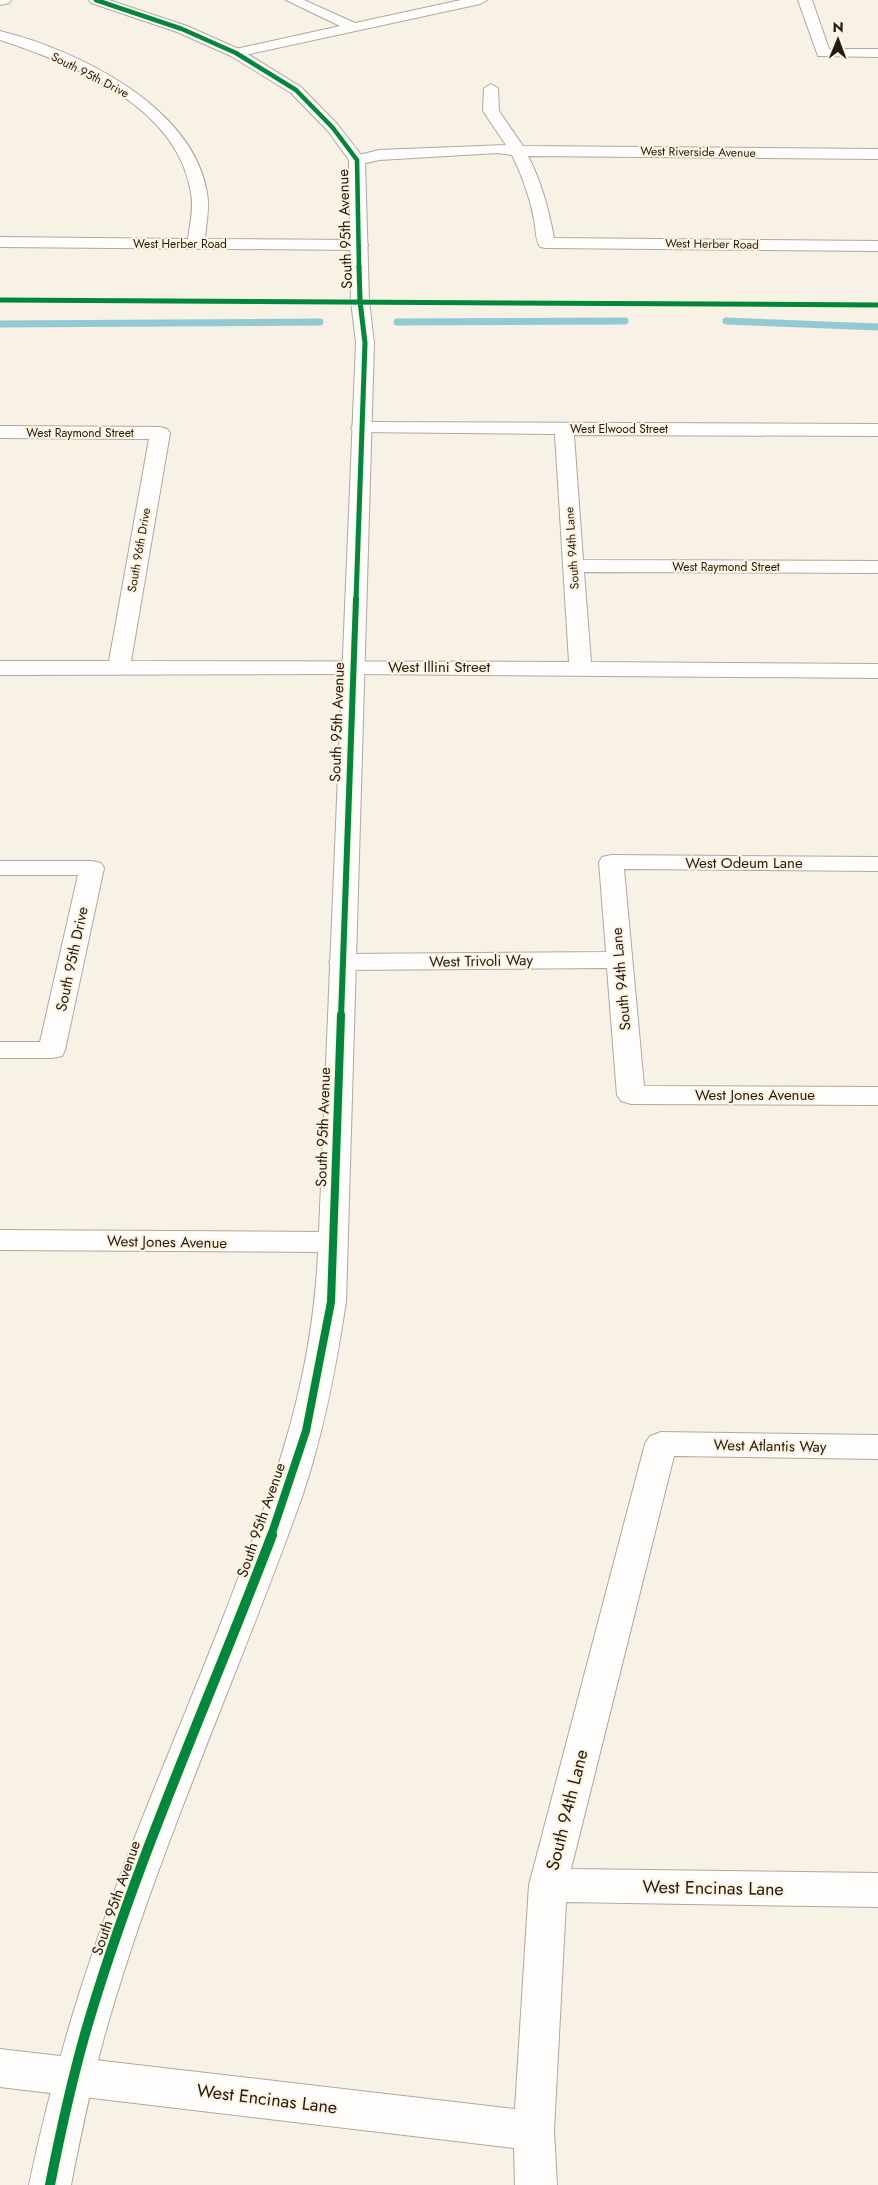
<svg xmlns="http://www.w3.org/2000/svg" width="878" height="2185" viewBox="0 0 878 2185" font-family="Jost,sans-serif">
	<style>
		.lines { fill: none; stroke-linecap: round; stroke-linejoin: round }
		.stream { stroke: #92cad4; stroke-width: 7 }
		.minor-casing { stroke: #aea9a0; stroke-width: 2 }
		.tertiary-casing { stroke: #aea9a0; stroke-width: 2 }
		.minor { fill: #fefdfb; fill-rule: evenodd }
		.tertiary { fill: #fefdfb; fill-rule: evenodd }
		.cycleway-far4-casing { stroke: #fef2df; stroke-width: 6 }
		.cycleway-far3-casing { stroke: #fef2df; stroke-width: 7 }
		.cycleway-far2-casing { stroke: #fef2df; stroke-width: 9 }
		.cycleway-far1-casing { stroke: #fef2df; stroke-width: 11 }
		.cycleway-casing { stroke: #fef2df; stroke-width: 13 }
		.cycleway-far4 { stroke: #00873e; stroke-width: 4.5 }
		.cycleway-far3 { stroke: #00873e; stroke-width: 5 }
		.cycleway-far2 { stroke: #00873e; stroke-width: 6 }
		.cycleway-far1 { stroke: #00873e; stroke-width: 8 }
		.cycleway { stroke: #00873e; stroke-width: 10 }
		.labels { text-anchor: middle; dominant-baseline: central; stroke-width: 4; stroke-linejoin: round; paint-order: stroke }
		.far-street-label { font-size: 12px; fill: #211c13; stroke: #fef2df }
		.street-label { font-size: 15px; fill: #211c13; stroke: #fef2df }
		.near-street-label { font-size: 18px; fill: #211c13; stroke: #fef2df }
	</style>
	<rect width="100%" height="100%" fill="#f7f1e6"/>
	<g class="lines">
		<!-- stream -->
		<path class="stream" d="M726 321 878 327
			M397 322 625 321
			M0 324 320 322"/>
		<defs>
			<path id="minor" d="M0 0H11L9 3 0 5Z
				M286 0H304L355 23 461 0H487L480 4 236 57 231 56 229 53 231 50 340 26Z
				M798 0H812L829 49H878V57L818 56Z
				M0 31C77 50 193 106 207 193 210 208 206 224 205 239L360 240 366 241 368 245 366 249 360 250 0 247V237L188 239C190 224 194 208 191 193 178 106 73 64 0 40Z
				M491 84 498 88 499 111 523 146 878 149V159L528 156C541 181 549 210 554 238L878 241V251L546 248 540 247C535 239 536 228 534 219 530 198 522 175 512 155L498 153 379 160 357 165 349 160 351 157 379 150 506 145 483 111 484 88Z
				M361 422 878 424V436L574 435 583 560 878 561V573L584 572 591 662 878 664V678L353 674 0 675V661H109L149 439 0 438V426L160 427 167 429 170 433 131 661 569 662 555 434 354 432 351 428 354 424Z
				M611 855 878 857V871L624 869 644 1086 878 1087V1105L631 1104 621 1101 617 1095 607 968 342 970 333 968 329 962 333 956 342 954 606 952 599 862 602 857Z
				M0 861H92L101 863 104 868 65 1050 62 1056 52 1058H0V1042H40L78 875H0Z
				M661 1432 878 1435V1459L674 1456 571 1869 878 1873V1907L566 1902 554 2131 557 2185H515L514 2148 0 2087V2049L515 2109 529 1885 645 1444 650 1436Z"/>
			<path id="tertiary" d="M89 0H109L187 26 241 50 301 87 338 125 365 160 369 301 374 343 346 1302C336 1368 324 1431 303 1494 239 1675 157 1850 105 2034 91 2084 81 2134 71 2185H29C56 2055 95 1937 144 1814 176 1734 209 1656 239 1576 281 1467 313 1369 318 1252L0 1250V1230L319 1232 356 343 351 301 349 160 328 131 291 93 231 56 177 32 91 3Z"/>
		</defs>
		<!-- minor casing -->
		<use href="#minor" class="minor-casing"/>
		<!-- tertiary casing -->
		<use href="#tertiary" class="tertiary-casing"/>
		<!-- minor -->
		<use href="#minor" class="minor"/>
		<!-- tertiary -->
		<use href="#tertiary" class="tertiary"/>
		<defs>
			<path id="cycleway-far4" d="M96 0 182 29 236 53 296 90 333 128 357 160 359 267"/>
			<path id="cycleway-far3" d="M0 300 878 305
				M356 600 365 343 360 301 359 266"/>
			<path id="cycleway-far2" d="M341 1017 356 599"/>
			<path id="cycleway-far1" d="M271 1536 306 1431 331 1302 341 1015"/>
			<path id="cycleway" d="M50 2185C60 2134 71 2084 85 2034 134 1864 209 1701 272 1535"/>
		</defs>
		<!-- cycleway-far4 casing -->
		<use href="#cycleway-far4" class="cycleway-far4-casing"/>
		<!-- cycleway-far3 casing -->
		<use href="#cycleway-far3" class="cycleway-far3-casing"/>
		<!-- cycleway-far2 casing -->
		<use href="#cycleway-far2" class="cycleway-far2-casing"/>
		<!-- cycleway-far1 casing -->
		<use href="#cycleway-far1" class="cycleway-far1-casing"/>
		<!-- cycleway casing -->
		<use href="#cycleway" class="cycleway-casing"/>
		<!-- cycleway-far4 -->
		<use href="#cycleway-far4" class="cycleway-far4"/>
		<!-- cycleway-far3 -->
		<use href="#cycleway-far3" class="cycleway-far3"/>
		<!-- cycleway-far2 -->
		<use href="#cycleway-far2" class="cycleway-far2"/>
		<!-- cycleway-far1 -->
		<use href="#cycleway-far1" class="cycleway-far1"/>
		<!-- cycleway -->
		<use href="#cycleway" class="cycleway"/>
	</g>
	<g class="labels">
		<!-- far-street labels -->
		<g class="far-street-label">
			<text transform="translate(90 75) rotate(27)">South 95th Drive</text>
			<text transform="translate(698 152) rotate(1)">West Riverside Avenue</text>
			<text x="180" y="244">West Herber Road</text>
			<text transform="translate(712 244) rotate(1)">West Herber Road</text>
			<text x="619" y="429">West Elwood Street</text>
			<text x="80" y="433">West Raymond Street</text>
			<text transform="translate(572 548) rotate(-94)">South 94th Lane</text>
			<text transform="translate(139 550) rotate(-80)">South 96th Drive</text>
			<text x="726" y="567">West Raymond Street</text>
		</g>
		<!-- street labels -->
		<g class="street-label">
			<text transform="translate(345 229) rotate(-92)">South 95th Avenue</text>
			<text x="439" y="667">West Illini Street</text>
			<text transform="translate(337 722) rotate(-88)">South 95th Avenue</text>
			<text x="744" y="863">West Odeum Lane</text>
			<text transform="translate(72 959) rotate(-78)">South 95th Drive</text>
			<text transform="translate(481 961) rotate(-1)">West Trivoli Way</text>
			<text transform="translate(621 979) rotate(-95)">South 94th Lane</text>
			<text x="755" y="1095">West Jones Avenue</text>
			<text transform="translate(323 1127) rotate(-88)">South 95th Avenue</text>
			<text transform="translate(167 1242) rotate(1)">West Jones Avenue</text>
			<text transform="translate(770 1446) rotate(1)">West Atlantis Way</text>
			<text transform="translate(261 1520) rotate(-71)">South 95th Avenue</text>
			<text transform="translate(116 1898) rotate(-71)">South 95th Avenue</text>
		</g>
		<!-- near-street labels -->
		<g class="near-street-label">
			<text transform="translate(567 1810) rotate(-76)">South 94th Lane</text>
			<text transform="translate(713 1888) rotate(1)">West Encinas Lane</text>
			<text transform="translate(267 2099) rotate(7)">West Encinas Lane</text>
		</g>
	</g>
	<!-- north arrow -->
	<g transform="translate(838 40) rotate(1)" stroke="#fef2df" stroke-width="4" paint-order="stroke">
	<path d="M0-4L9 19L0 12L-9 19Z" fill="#211c13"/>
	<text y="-8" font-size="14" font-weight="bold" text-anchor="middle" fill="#211c13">N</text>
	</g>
</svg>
